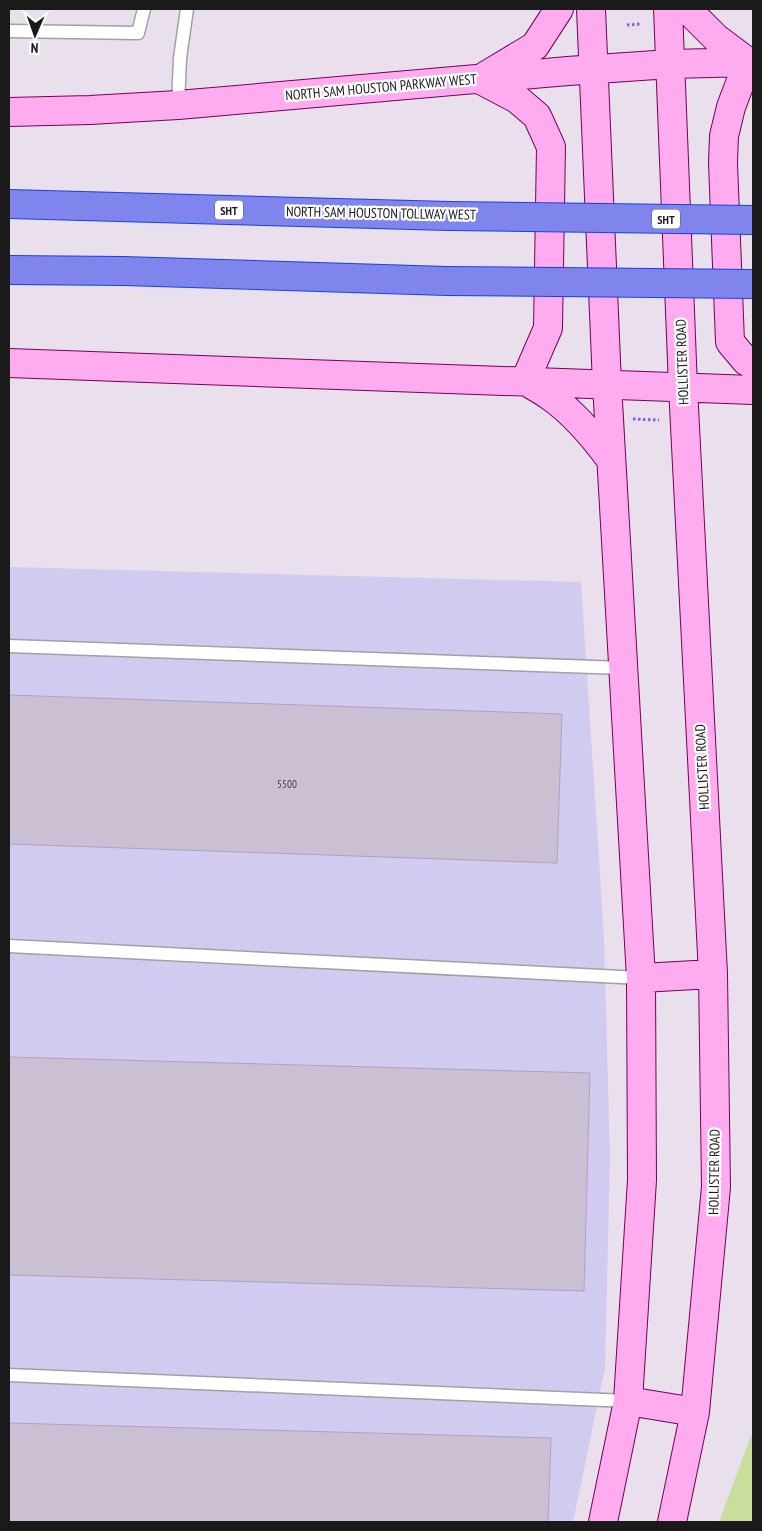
<svg xmlns="http://www.w3.org/2000/svg" width="762" height="1531" viewBox="0 0 762 1531" font-family="'PT Sans Narrow',sans-serif">
	<style>
		.commercial { fill: #d2cbf0 }
		.water { fill: #c7df9b }
		.building { fill: #cbbfd4; stroke: #b2a0c0 }
		.lines { fill: none; stroke-linecap: round; stroke-linejoin: round }
		.lane-casing { stroke: #a1a1a1; stroke-width: 15 }
		.secondary-casing { stroke: #730058; stroke-width: 30 }
		.highway-casing { stroke: #1642e0; stroke-width: 30 }
		.path { stroke: #835eff; stroke-width: 3; stroke-dasharray: 2.5 2.5; stroke-linecap: butt }
		.lane { stroke: #fff; stroke-width: 12 }
		.secondary { stroke: #feacef; stroke-width: 28 }
		.highway { stroke: #7f85ec; stroke-width: 28 }
		.highway-bridge-casing { stroke: #1642e0; stroke-width: 30; stroke-linecap: butt }
		.highway-bridge { stroke: #7f85ec; stroke-width: 28 }
		.labels { text-anchor: middle; dominant-baseline: central; stroke-width: 4.5; stroke-linejoin: round; paint-order: stroke }
		.number-label { font-size: 11px; fill: #464348 }
		.shield { fill: #fff; stroke: #5f5f5f; stroke-width: 1 }
		.shield-label { font-size: 12px; font-weight: bold; fill: #1a1a1a }
		.street-label { font-size: 14px; fill: #1a1a1a; stroke: #fff }
	</style>
	<rect width="100%" height="100%" fill="#eadfed"/>
	<!-- commercial -->
	<path class="commercial" d="M9 567 581 582 604 937 610 1156 605 1368 573 1522H9Z"/>
	<!-- water -->
	<path class="water" d="M751 1436H753V1522H719Z"/>
	<!-- building -->
	<path class="building" d="M9 695 562 714 557 863 9 844Z
		M9 1057 590 1073 584 1291 9 1275Z
		M9 1423 551 1438 548 1522H9Z"/>
	<g class="lines">
		<defs>
			<path id="lane" d="M9 31 138 33 144 9
				M178 105 180 58 187 9
				M9 646 623 668
				M9 946 641 978
				M9 1375 628 1401"/>
			<path id="secondary" d="M591 9 607 384 641 978 642 1180 628 1401 603 1522
				M668 9 683 387 713 974 716 1187 695 1412 672 1522
				M687 9 716 38 748 62
				M748 62 731 107 724 136 723 163 730 342 746 361 753 365
				M485 76 535 46 559 9
				M479 79 517 99 537 116 551 147 548 328 525 381
				M9 112 90 110 178 105 568 71 670 64 753 62
				M9 363 753 390
				M527 382C535 387 543 391 551 397 574 413 594 437 611 460
				M641 978 713 974
				M628 1401 695 1412"/>
			<path id="highway" d="M9 204 449 216
				M9 270 123 271 447 281"/>
		</defs>
		<!-- lane casing -->
		<use href="#lane" class="lane-casing"/>
		<!-- secondary casing -->
		<use href="#secondary" class="secondary-casing"/>
		<!-- highway casing -->
		<use href="#highway" class="highway-casing"/>
		<!-- path -->
		<path class="path" d="M627 25 641 24
			M633 419 659 420"/>
		<!-- lane -->
		<use href="#lane" class="lane"/>
		<!-- secondary -->
		<use href="#secondary" class="secondary"/>
		<!-- highway -->
		<use href="#highway" class="highway"/>
		<defs>
			<path id="highway-bridge" d="M449 216 753 220
				M447 281 753 284"/>
		</defs>
		<!-- highway-bridge casing -->
		<use href="#highway-bridge" class="highway-bridge-casing"/>
		<!-- highway-bridge -->
		<use href="#highway-bridge" class="highway-bridge"/>
	</g>
	<g class="labels">
		<!-- number labels -->
		<g class="number-label">
			<text x="287" y="784">5500</text>
		</g>
		<!-- shield labels -->
		<g class="shield">
			<rect x="215" y="200.5" width="28" height="19" rx="4"/>
			<rect x="652" y="209.5" width="28" height="19" rx="4"/>
		</g>
		<g class="shield-label">
			<text x="229" y="210">SHT</text>
			<text x="666" y="219">SHT</text>
		</g>
		<!-- street labels -->
		<g class="street-label">
			<text transform="translate(381 87) rotate(-5)">NORTH SAM HOUSTON PARKWAY WEST</text>
			<text transform="translate(381 213) rotate(1)">NORTH SAM HOUSTON TOLLWAY WEST</text>
			<text transform="translate(682 362) rotate(-92)">HOLLISTER ROAD</text>
			<text transform="translate(702 767) rotate(-93)">HOLLISTER ROAD</text>
			<text transform="translate(714 1172) rotate(-89)">HOLLISTER ROAD</text>
		</g>
	</g>
	<!-- border -->
	<rect width="762" height="1531" fill="none" stroke="#1a1a1a" stroke-width="20"/>
	<!-- north arrow -->
	<g transform="translate(35 35) rotate(182)" stroke="#ffffff" stroke-width="4" paint-order="stroke">
	<path d="M0-4L9 19L0 12L-9 19Z" fill="#1a1a1a"/>
	<text y="-8" font-size="14" font-weight="bold" text-anchor="middle" fill="#1a1a1a">N</text>
	</g>
</svg>
